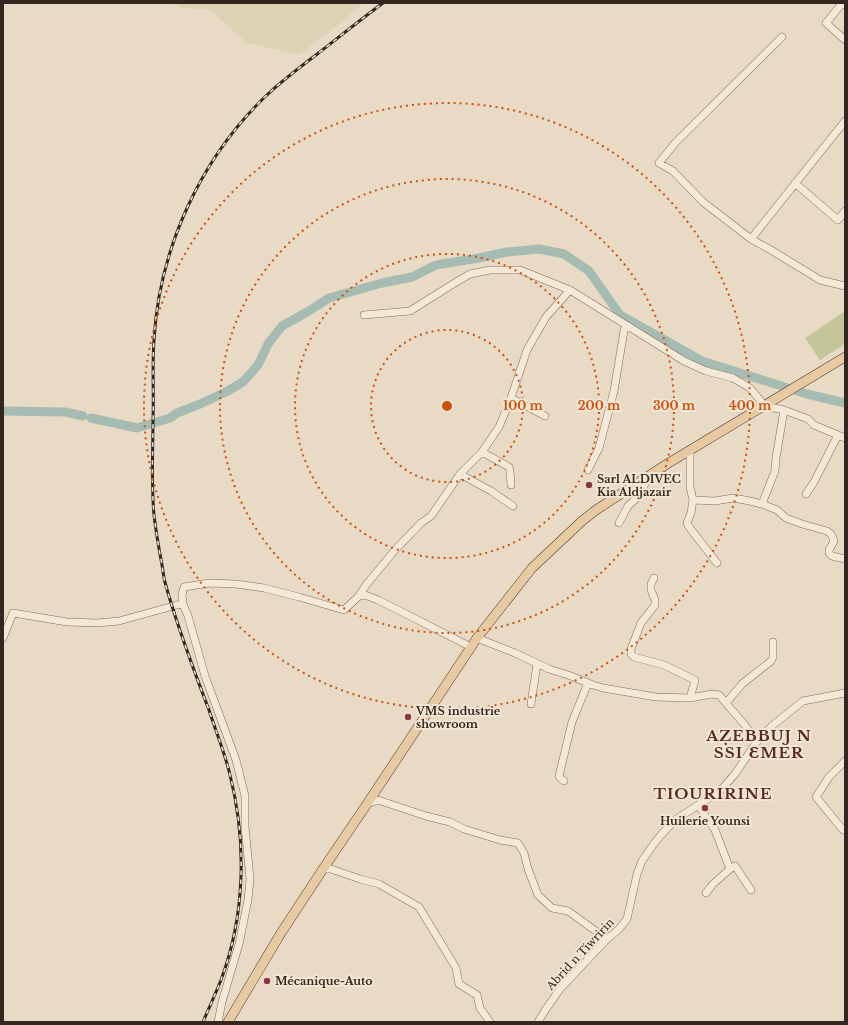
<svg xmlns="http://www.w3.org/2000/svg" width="848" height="1025" viewBox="0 0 848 1025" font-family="'Libre Baskerville',serif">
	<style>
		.farmland { fill: #ddd2b3 }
		.green { fill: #c5c59a }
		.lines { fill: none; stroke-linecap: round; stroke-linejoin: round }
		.river { stroke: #a6bcb3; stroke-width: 9 }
		.minor-casing { stroke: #816c5d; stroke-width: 8 }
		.major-casing { stroke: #4f3c31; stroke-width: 10 }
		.minor { stroke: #f4e8d7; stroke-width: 7 }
		.major { stroke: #e7caa1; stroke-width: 9 }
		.rail-casing { stroke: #33271f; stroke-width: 3 }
		.rail { stroke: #f1e5d3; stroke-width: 1.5; stroke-dasharray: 4.5; stroke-linecap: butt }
		.ring { fill: none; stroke: #cd520f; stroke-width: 2; stroke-dasharray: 2 4 }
		.poi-dot { fill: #89343e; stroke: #f1e5d3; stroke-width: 1.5 }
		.labels { text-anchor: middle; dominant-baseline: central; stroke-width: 4; stroke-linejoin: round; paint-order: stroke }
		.poi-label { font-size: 11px; font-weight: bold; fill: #33271f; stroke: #f1e5d3; text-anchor: start }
		.street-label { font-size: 11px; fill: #33271f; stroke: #f1e5d3 }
		.district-label { font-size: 15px; font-weight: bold; letter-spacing: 1px; fill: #5a2924; stroke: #f1e5d3 }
		.centre { fill: #cd520f; stroke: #f1e5d3; stroke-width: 2 }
		.ring-label { font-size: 12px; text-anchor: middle; font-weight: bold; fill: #cd520f; stroke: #f1e5d3; stroke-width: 4; stroke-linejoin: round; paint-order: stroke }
	</style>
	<rect width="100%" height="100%" fill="#e8dac5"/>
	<!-- farmland -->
	<path class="farmland" d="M170 3H364L300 55 247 43 210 10 182 8Z"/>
	<!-- green -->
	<path class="green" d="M845 311V344L820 360 805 338Z"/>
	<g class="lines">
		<!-- river -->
		<path class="river" d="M3 411 65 412 83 416
			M91 418 137 428 170 418 177 413 200 404 226 392 243 382 258 365 268 344 282 326 309 311 329 298 382 283 412 277 436 265 479 258 507 252 539 249 564 254 589 271 620 315 702 361 807 394 845 403"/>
		<defs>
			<path id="minor" d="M845 3 840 6 826 23 845 40
				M782 37 676 142 659 163 673 171 703 202 751 239 771 250 820 280 845 286
				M795 183 838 220 845 211
				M751 239 845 121
				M364 315 410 311 453 284 470 274 490 270H520L570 290 684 361 706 371 733 378 750 388 765 406 784 410 808 419 814 425 845 438
				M511 398 545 416
				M690 451V487L693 500 715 501 733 498 745 500 762 504 777 510 786 518 802 524 827 531 831 534 834 541 829 550V553L832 556 845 559
				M482 452 509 467 510 471 511 485
				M588 470 599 448 614 391 625 325
				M460 474 491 491 513 506
				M806 494 814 482 838 435
				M693 500 691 513 687 523 689 527 717 563
				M762 504 775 471 776 458 784 410
				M619 523 628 506 640 495 648 477
				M654 578 651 584V590L655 600V605L641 623 631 649V654L634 657 664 665 695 680 690 698
				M359 596 366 585 395 550 421 523 431 516 460 474 482 452 499 427 511 398 527 350 546 317 570 290
				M3 638 13 613 67 622 97 623 119 621 177 605 183 604
				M477 638 515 653 549 669 571 676 593 685 603 688 656 697 690 698 712 694 719 695 744 724 757 742
				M726 703 742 684 771 661 773 657V642
				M531 704 537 664
				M564 781 561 779 559 776 572 722 588 683
				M367 804 378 800 426 816 450 822 464 829 500 840 518 843 524 853 528 869 538 895 552 908 568 911 604 937 605 941
				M698 805 715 830 730 869 713 884 706 893
				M843 830 816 797 829 777 845 761
				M323 869H331L360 879 379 884 419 907 456 968 459 984 477 995 480 1008 490 1022
				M730 869 735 866 751 890
				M218 1022 222 1002 239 944 248 900 250 879 245 826V796L236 760 205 676 188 616 183 604 182 595 184 587 209 583 236 584 264 588 299 597 344 610 359 596 365 595 378 600 404 613 471 647
				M538 1022 546 1009 560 989 605 941 619 929 627 919 637 874 642 861 653 845 661 835 675 820 720 791 735 774 758 740 773 725 803 701 845 693"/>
			<path id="major" d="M228 1022 281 933 323 869 367 804 477 638 532 568 582 521 596 510 667 464 845 357"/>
		</defs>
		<!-- minor casing -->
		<use href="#minor" class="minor-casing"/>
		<!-- major casing -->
		<use href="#major" class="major-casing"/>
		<!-- minor -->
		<use href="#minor" class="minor"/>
		<!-- major -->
		<use href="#major" class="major"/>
		<defs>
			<path id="rail" d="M203 1022C209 1008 215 995 221 980 245 916 247 842 230 775 225 753 216 732 209 710 194 671 180 633 168 593 165 584 163 575 162 565 159 549 156 532 154 515 151 483 153 451 153 419 154 393 152 366 154 340 159 249 201 157 268 94 283 80 299 68 316 55 338 38 360 20 383 3"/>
		</defs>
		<!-- rail casing -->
		<use href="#rail" class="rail-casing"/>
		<!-- rail -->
		<use href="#rail" class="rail"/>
	</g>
	<!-- distance rings -->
	<g class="ring">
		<circle cx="447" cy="406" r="76"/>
		<circle cx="447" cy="406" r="152"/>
		<circle cx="447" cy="406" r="227"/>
		<circle cx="447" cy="406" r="303"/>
	</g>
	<!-- markers -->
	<g class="poi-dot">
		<circle cx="589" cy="485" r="4"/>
		<circle cx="408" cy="717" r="4"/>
		<circle cx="705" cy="808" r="4"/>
		<circle cx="267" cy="981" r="4"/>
	</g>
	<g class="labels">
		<!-- poi labels -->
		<g class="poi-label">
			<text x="597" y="479">Sarl ALDIVEC<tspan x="597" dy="13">Kia Aldjazair</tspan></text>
			<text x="416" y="711">VMS industrie<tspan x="416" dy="13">showroom</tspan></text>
			<text x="705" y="821" text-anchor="middle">Huilerie Younsi</text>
			<text x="275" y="981">Mécanique-Auto</text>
		</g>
		<!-- street labels -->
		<g class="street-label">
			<text transform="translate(580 954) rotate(-47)">Abrid n Tiwririn</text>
		</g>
		<!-- district labels -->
		<g class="district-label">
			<text x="759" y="735">AẒEBBUJ N<tspan x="759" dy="17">SSI ƐMER</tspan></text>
			<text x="713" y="793">TIOURIRINE</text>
		</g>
	</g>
	<circle cx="447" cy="406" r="6" class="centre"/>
	<g class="ring-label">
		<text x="523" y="410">100 m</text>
		<text x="599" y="410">200 m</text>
		<text x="674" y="410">300 m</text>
		<text x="750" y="410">400 m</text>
	</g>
	<!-- border -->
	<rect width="848" height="1025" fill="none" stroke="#33271f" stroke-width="8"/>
</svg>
